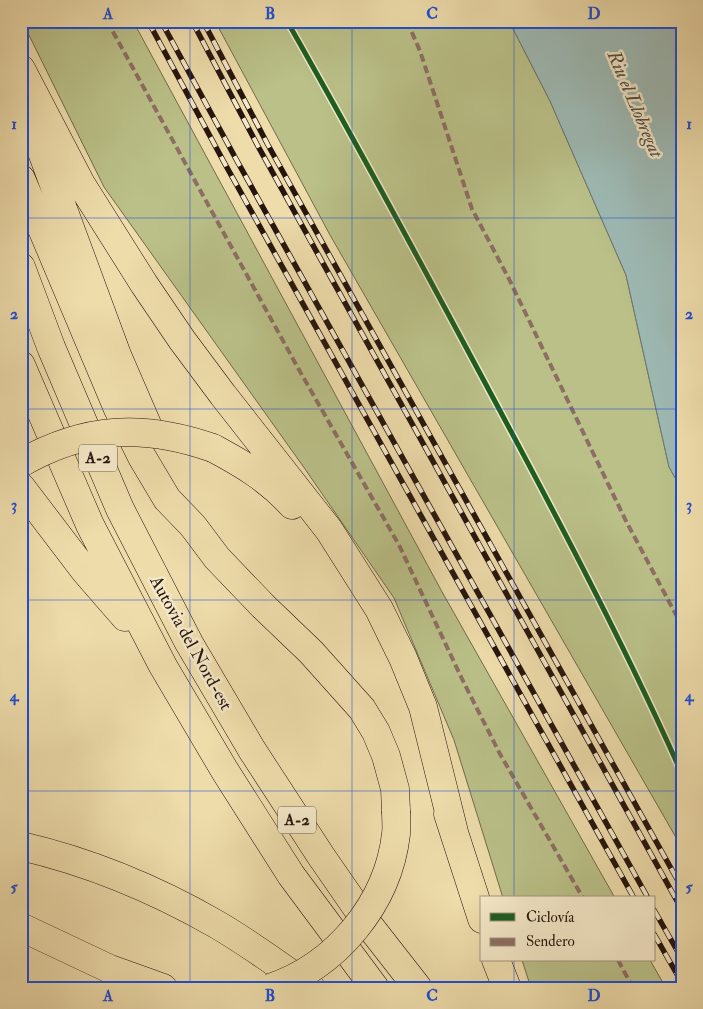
<svg xmlns="http://www.w3.org/2000/svg" width="703" height="1009" viewBox="0 0 703 1009" font-family="'IM FELL Double Pica',serif">
	<style>
		.green { fill: #bac088; stroke: #706a4b }
		.water { fill: #9db9b3; stroke: #6d7771 }
		.lines { fill: none; stroke-linecap: round; stroke-linejoin: round }
		.highway-casing { stroke: #26140e; stroke-width: 29 }
		.highway { stroke: #eedcab; stroke-width: 28 }
		.rail-casing { stroke: #26140e; stroke-width: 5.5 }
		.rail { stroke: #f4e8c8; stroke-width: 4; stroke-dasharray: 11; stroke-linecap: butt }
		.highway-bridge-casing { stroke: #26140e; stroke-width: 29; stroke-linecap: butt }
		.highway-bridge { stroke: #eedcab; stroke-width: 28 }
		.quiet { stroke: #8d6e63; stroke-width: 4; stroke-dasharray: 8 4; stroke-linecap: butt }
		.cycleway-casing { stroke: #f4e8c8; stroke-width: 8 }
		.cycleway { stroke: #1b5e20; stroke-width: 5 }
		.grid { fill: none; stroke: #1d4ed8; stroke-width: 1; stroke-opacity: 0.55 }
		.labels { text-anchor: middle; dominant-baseline: central; stroke-width: 5; stroke-linejoin: round; paint-order: stroke }
		.shield { fill: #f4e8c8; stroke: #645446; stroke-width: 1 }
		.shield-label { font-size: 16px; font-weight: bold; fill: #26140e }
		.street-label { font-size: 18px; fill: #26140e; stroke: #f4e8c8 }
		.water-label { font-size: 19px; font-style: italic; fill: #504e48; stroke: #f4e8c8 }
		.neatline { fill: none; stroke: #1d4ed8; stroke-width: 2 }
		.grid-label { font-size: 16px; text-anchor: middle; font-weight: bold; fill: #1d4ed8 }
	</style>
	<rect width="100%" height="100%" fill="#eedcab"/>
	<filter id="stains"><feTurbulence type="fractalNoise" baseFrequency=".004" numOctaves="4"/><feColorMatrix values="0 0 0 0 .2 0 0 0 0 .09 0 0 0 0 .02 0 0 0 .5 -.17"/></filter>
	<radialGradient id="worn" r=".72"><stop offset=".6" stop-color="#630" stop-opacity="0"/><stop offset="1" stop-color="#630" stop-opacity=".3"/></radialGradient>
	<!-- green -->
	<path class="green" d="M22 21H133L441 590 615 898H503L454 740 394 598 305 469 104 187Z
		M215 21H509L550 101 626 275 669 467 682 490V848L330 235Z
		M522 960H650L666 988H531Z"/>
	<!-- water -->
	<path class="water" d="M509 21H674L682 44V490L669 467 626 275 550 101Z"/>
	<g class="lines">
		<defs>
			<path id="highway" d="M21 69 81 184 144 284 182 340 223 395 329 530 379 609 403 658 423 707 454 832
				M29 117 117 355 149 429
				M21 179 118 409 142 457 167 499 193 526 217 558 263 606 311 652 362 709 376 732 386 756 395 789 396 811
				M21 267 51 347 120 509 189 643 252 750 321 856 368 924 418 988
				M21 365 90 525 163 666 225 771 291 875 375 988
				M213 448C243 464 270 480 292 505
				M21 487 85 571 125 617
				M448 814 482 919
				M21 846C90 862 155 889 216 924 249 943 280 966 311 988
				M21 927 110 969 163 988
				M496 960 507 988"/>
		</defs>
		<!-- highway casing -->
		<use href="#highway" class="highway-casing"/>
		<!-- highway -->
		<use href="#highway" class="highway"/>
		<defs>
			<path id="rail" d="M148 21 225 164 634 898
				M161 21 236 159 648 898
				M192 21 259 148 682 910
				M203 21 268 145 682 888
				M654 910 682 959
				M654 934 682 983"/>
		</defs>
		<!-- rail casing -->
		<use href="#rail" class="rail-casing"/>
		<!-- rail -->
		<use href="#rail" class="rail"/>
		<defs>
			<path id="highway-bridge" d="M21 463C86 426 144 424 213 448
				M270 988C336 966 388 904 396 834 397 827 396 819 396 811"/>
		</defs>
		<!-- highway-bridge casing -->
		<use href="#highway-bridge" class="highway-bridge-casing"/>
		<!-- highway-bridge -->
		<use href="#highway-bridge" class="highway-bridge"/>
		<!-- quiet -->
		<path class="quiet" d="M107 21 298 368 399 545 463 681 500 754 583 898
			M407 21 420 51 472 209 509 279 626 521 682 626
			M618 960 633 988"/>
		<defs>
			<path id="cycleway" d="M287 21C352 135 414 250 476 366 548 500 620 635 682 774"/>
		</defs>
		<!-- cycleway casing -->
		<use href="#cycleway" class="cycleway-casing"/>
		<!-- cycleway -->
		<use href="#cycleway" class="cycleway"/>
	</g>
	<!-- grid -->
	<path class="grid" d="M190 21V988M352 21V988M514 21V898M21 218H682M21 409H682M21 600H682M21 791H682M514 960V988"/>
	<g class="labels">
		<!-- shield labels -->
		<g class="shield">
			<rect x="79" y="444.5" width="38" height="27" rx="4"/>
			<rect x="278" y="806.5" width="38" height="27" rx="4"/>
		</g>
		<g class="shield-label">
			<text x="98" y="458">A-2</text>
			<text x="297" y="820">A-2</text>
		</g>
		<!-- street labels -->
		<g class="street-label">
			<text transform="translate(191 643) rotate(61)">Autovia del Nord-est</text>
		</g>
		<!-- water labels -->
		<g class="water-label">
			<text transform="translate(635 104) rotate(67)">Riu el Llobregat</text>
		</g>
	</g>
	<!-- margin -->
	<rect width="703" height="1009" fill="none" stroke="#eedcab" stroke-width="55"/>
	<!-- legend -->
	<rect x="480" y="896" width="175" height="65" fill="#f4e8c8" stroke="#a2937e"/>
	<rect x="490" y="913" width="25" height="8" fill="#1b5e20" stroke="#a2937e"/>
	<text x="526" y="922" font-size="15" fill="#26140e">Ciclovía</text>
	<rect x="490" y="938" width="25" height="8" fill="#8d6e63" stroke="#a2937e"/>
	<text x="526" y="946" font-size="15" fill="#26140e">Sendero</text>
	<rect x="28" y="28" width="648" height="954" class="neatline"/>
	<g class="grid-label">
		<text x="108" y="19">A</text>
		<text x="270" y="19">B</text>
		<text x="432" y="19">C</text>
		<text x="594" y="19">D</text>
		<text x="14" y="129">1</text>
		<text x="689" y="129">1</text>
		<text x="14" y="319">2</text>
		<text x="689" y="319">2</text>
		<text x="14" y="510">3</text>
		<text x="689" y="510">3</text>
		<text x="14" y="701">4</text>
		<text x="689" y="701">4</text>
		<text x="14" y="892">5</text>
		<text x="689" y="892">5</text>
		<text x="108" y="1001">A</text>
		<text x="270" y="1001">B</text>
		<text x="432" y="1001">C</text>
		<text x="594" y="1001">D</text>
	</g>
	<rect width="100%" height="100%" filter="url(#stains)"/>
	<rect width="100%" height="100%" fill="url(#worn)"/>
</svg>
